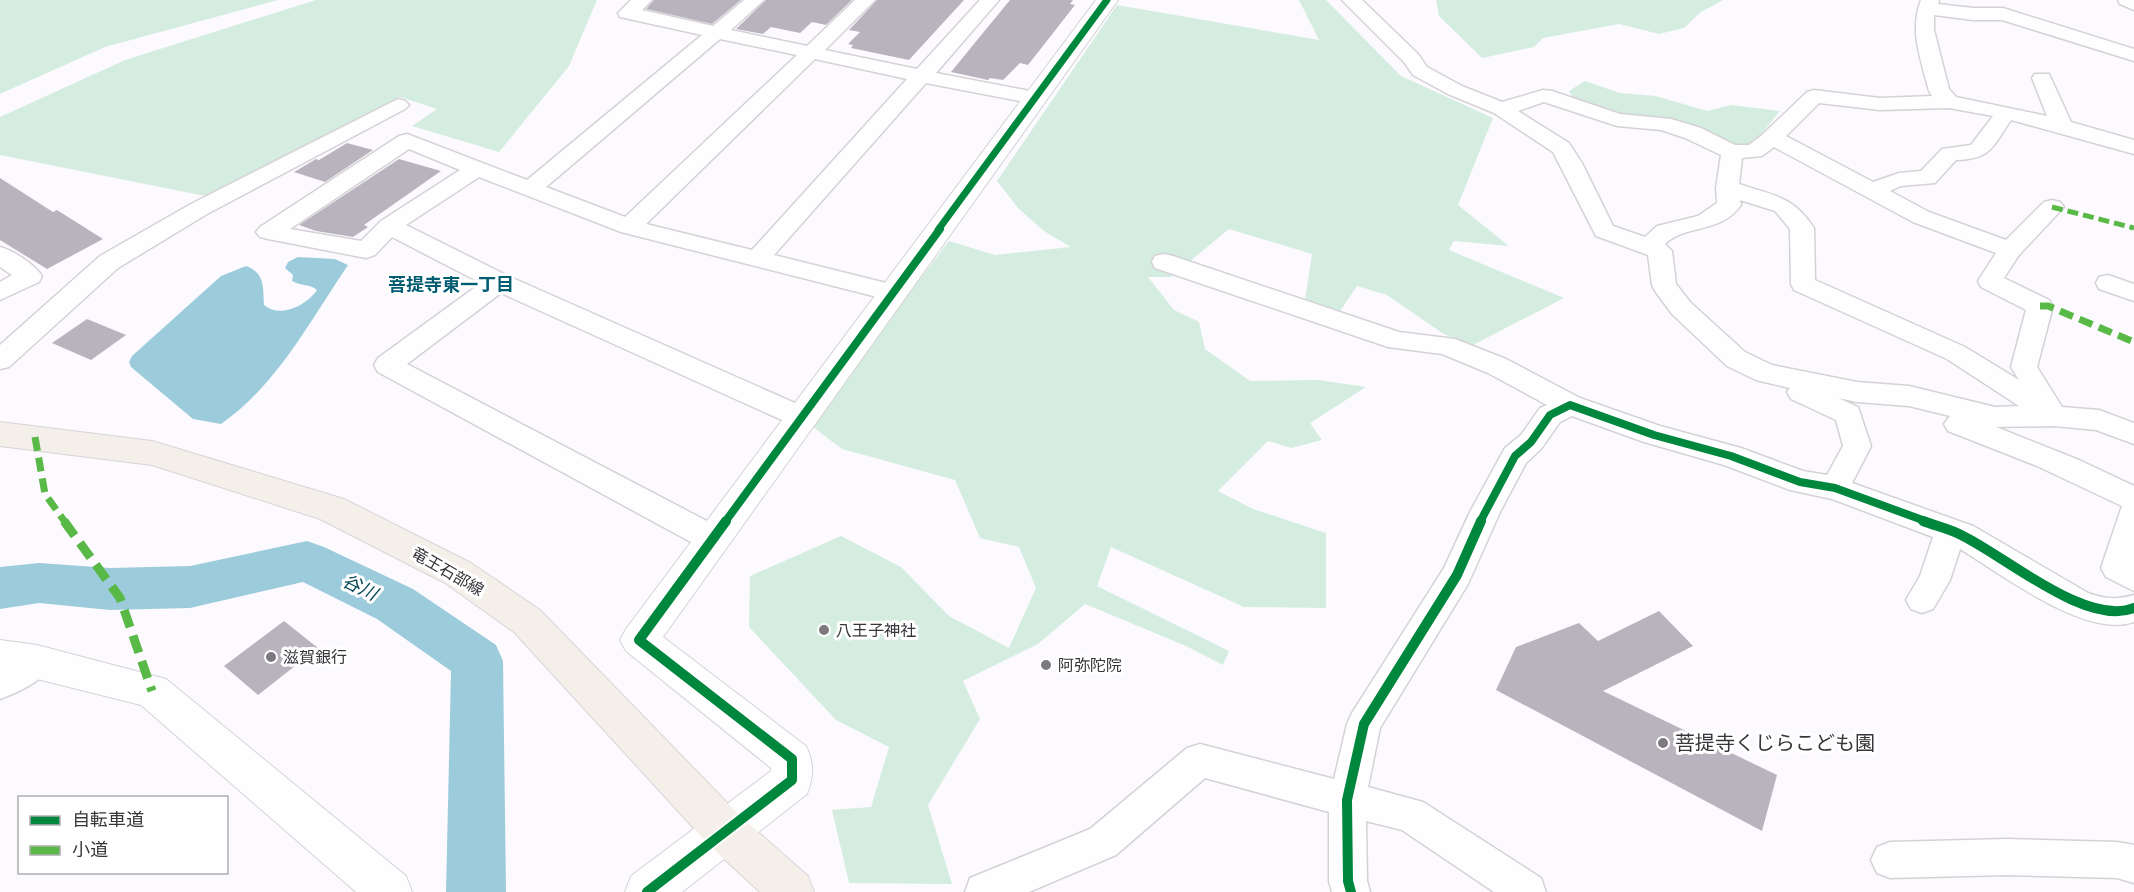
<svg xmlns="http://www.w3.org/2000/svg" width="2134" height="892" viewBox="0 0 2134 892" font-family="Inter,'Noto Sans JP',sans-serif">
	<style>
		.green { fill: #d4ede0 }
		.water { fill: #9cccdc }
		.lines { fill: none; stroke-linecap: round; stroke-linejoin: round }
		.river { fill: #9cccdc; fill-rule: evenodd }
		.building { fill: #b9b3bd }
		.minor-casing { stroke: #d4d2d6; stroke-width: 3 }
		.tertiary-casing { stroke: #d4d2d6; stroke-width: 2 }
		.primary-casing { stroke: #d6d5d8; stroke-width: 2 }
		.minor { fill: #fffeff; fill-rule: evenodd }
		.tertiary { fill: #fffeff; fill-rule: evenodd }
		.primary { fill: #f4efe9; fill-rule: evenodd }
		.quiet-far2 { stroke: #58b947; stroke-width: 5; stroke-dasharray: 11 5; stroke-linecap: butt }
		.quiet-far1 { stroke: #58b947; stroke-width: 7; stroke-dasharray: 14 7; stroke-linecap: butt }
		.quiet { stroke: #58b947; stroke-width: 9; stroke-dasharray: 18 9; stroke-linecap: butt }
		.cycleway-far2-casing { stroke: #fff; stroke-width: 10 }
		.cycleway-far1-casing { stroke: #fff; stroke-width: 12 }
		.cycleway-casing { stroke: #fff; stroke-width: 14 }
		.cycleway-far2 { stroke: #00873e; stroke-width: 7 }
		.cycleway-far1 { stroke: #00873e; stroke-width: 8 }
		.cycleway { stroke: #00873e; stroke-width: 10 }
		.poi-dot { fill: #7d7a7f; stroke: #fff; stroke-width: 2 }
		.labels { text-anchor: middle; dominant-baseline: central; stroke-width: 6; stroke-linejoin: round; paint-order: stroke }
		.street-label { font-size: 16px; fill: #38353a; stroke: #fff }
		.poi-label { font-size: 16px; fill: #38353a; stroke: #fff; text-anchor: start }
		.neighbourhood-label { font-size: 18px; font-weight: bold; fill: #005c71; stroke: #fff }
		.water-label { font-size: 18px; font-style: italic; fill: #044554; stroke: #fff }
		.near-poi-label { font-size: 20px; fill: #38353a; stroke: #fff; text-anchor: start }
	</style>
	<rect width="100%" height="100%" fill="#fcfafe"/>
	<!-- green -->
	<path class="green" d="M0 0H278L105 47 0 94Z
		M316 0H597L569 66 499 152 412 126 437 109 400 97 205 196 0 155V117L125 60Z
		M1299 0H1326L1401 76 1493 118 1458 205 1509 246 1454 241 1449 250 1564 298 1471 346 1442 333 1387 295 1357 286 1338 314 1305 300 1312 254 1229 229 1171 277H1148L1174 310 1199 322 1205 349 1250 381 1318 380 1366 387 1310 423 1322 440 1291 448 1268 441 1218 491 1253 509 1326 533V608L1244 607 1111 547 1097 586 1229 651 1223 665 1186 646 1085 604 1038 644 963 681 980 719 928 805 952 884 849 883 832 810 871 807 889 747 836 720 749 627 750 576 841 536 901 567 949 616 1009 648 1036 588 1019 547 980 538 955 480 842 449 809 424 949 241 995 255 1071 247 1044 231 1019 209 997 181 1117 5 1319 40Z
		M1436 0H1723L1701 12 1684 28 1659 34 1619 24 1543 38 1534 47 1482 58 1439 16Z
		M1585 81 1620 93 1656 96 1707 111 1731 105 1780 111 1750 148 1725 143 1674 119 1617 115 1573 98 1569 91Z"/>
	<!-- water -->
	<path class="water" d="M298 257 335 259 348 265C310 321 277 385 221 424L193 419 131 367 129 362 132 356 221 276 246 266C265 273 263 287 264 305 280 319 307 305 317 290 310 284 301 286 292 281L293 275 285 268 288 262Z"/>
	<g class="lines">
		<!-- river -->
		<path class="river" d="M307 541 324 547 413 589 496 645 503 661 506 892H446L451 671 377 619 303 582 190 608 110 610 39 603 0 609V567L39 563 110 568 190 566Z"/>
	</g>
	<!-- building -->
	<path class="building" d="M654 0H741L712 24 646 9Z
		M766 0H852L826 25 812 22 800 33 771 27 763 34 736 29Z
		M877 0H964L909 60 851 48 853 45 848 44 860 32 849 30Z
		M1010 0H1073L1070 4 1075 5 1028 65 1020 63 1003 80 990 78 988 80 951 72Z
		M347 143 373 150 325 182 294 172 316 159 319 160Z
		M399 159 441 171 364 225 368 227 353 237 316 231 299 225Z
		M0 178 53 212 57 210 103 239 47 269 0 240Z
		M87 319 126 335 91 360 52 343Z
		M1659 611 1693 646 1603 691 1777 775 1762 831 1496 690 1516 647 1579 623 1598 641Z
		M284 621 318 648 258 695 224 666Z"/>
	<g class="lines">
		<defs>
			<path id="minor" d="M631 0H652L642 10 713 26 744 0H764L731 30 807 46 855 0H875L825 50 917 69 980 0H999L936 73 1035 92 1042 94 1045 98 1042 102 1035 104 926 83 774 255 902 287 906 293 902 299 893 301 621 232 479 177 406 225 508 276 813 411 817 418 813 425 803 428 793 425 501 293 407 364 724 530 728 539 724 548 713 551 702 548 378 372 374 365 378 358 481 283 392 237 375 255 366 258 268 239 260 237 256 232 260 227 399 136 407 134 527 180 702 35 620 17 618 13ZM720 39 797 55 625 217 546 187ZM815 59 907 79 752 250 646 224ZM409 149 460 170 381 221 361 241 290 229Z
				M1342 0H1362L1418 54 1427 67 1462 86 1502 102 1543 90 1552 91 1620 114 1671 119 1701 128 1735 145H1749L1762 135 1807 92 1814 90 1880 98 1932 96 1929 91C1921 60 1909 31 1921 0H1939L1938 4 1973 8H2003L2134 49V61L2002 20H1973L1934 15V30L1949 89 1956 97 2047 116 2032 78 2035 74H2049L2071 122 2134 140V154L2011 120C1992 147 1992 159 1956 160L1935 183 1901 186 1890 191 1929 212 2006 240 2044 202 2052 200 2060 202 2064 207 2019 255 2004 278 2049 300 2053 306 2037 367 2062 407 2099 410 2134 423V444L2096 430 2054 426 1996 427 2079 460 2134 486V591L2106 577 2101 568 2122 506 2037 466 1948 431 1944 424 1950 416 1909 406 1857 402 1838 398 1858 407 1871 446 1852 483 1973 526 2088 593C2104 599 2117 600 2134 595V622C2086 639 2001 574 1960 549L1950 580 1933 609 1922 613 1911 609 1906 600 1920 576 1933 537 1832 499 1790 490 1724 465 1644 442 1572 416 1560 422 1541 449 1526 463 1500 512 1468 584 1380 728 1368 787 1423 802 1541 878 1546 892H1494L1402 830 1366 821 1367 881 1370 892H1332L1329 881V812L1205 778 1116 855 1029 892H965L970 878 1090 829 1187 748 1200 744 1334 779 1347 724 1352 713 1444 568 1470 512 1505 448 1521 435 1540 408 1547 405 1488 373 1442 354 1388 347 1155 268 1152 262 1155 256 1164 254 1173 256 1399 332 1455 339 1506 359 1580 398 1660 426 1741 448 1803 471 1827 475 1843 446 1836 420 1791 399 1787 392 1790 388 1756 380 1727 366 1672 314 1655 291 1652 285 1648 255 1596 236 1553 152 1494 113 1448 94 1413 75 1404 62ZM1544 102 1617 126 1661 130 1685 138 1721 155 1716 188 1717 203 1698 216 1657 226 1645 237 1613 226 1582 163 1569 143 1518 111ZM1819 103 1880 110 1949 108 1993 116 1971 145 1942 149 1921 171 1899 173 1873 182 1786 136ZM1774 147 1913 222 1996 253 1978 281 1981 287 2026 310 2011 367 2019 380 1965 347 1815 280 1814 228C1792 195 1774 196 1739 184L1742 158 1762 156ZM1740 200 1775 211 1790 229 1791 284 1794 290 1947 359 2019 406 1995 407 1909 386 1857 382 1772 365 1745 352 1690 302 1676 284 1672 251 1665 244C1685 224 1721 234 1741 205Z
				M2118 0H2134V10L2120 4Z
				M398 99 405 101 409 105 405 109 207 214 118 268 9 367 0 369V345L100 256 191 204Z
				M0 247C14 251 34 264 42 276L39 282 0 300V282L12 275 0 267Z
				M2108 275 2134 284V301L2099 289 2096 283 2099 277Z
				M37 648 49 652 54 662C45 680 19 692 0 699V667Z
				M2007 839 2117 842 2134 845V883L2117 878 2007 875 1890 878 1877 873 1871 860 1877 847 1890 842Z"/>
			<path id="tertiary" d="M1096 0H1118L663 637 806 746C814 763 814 776 807 794L682 892H625L631 876 771 771V768L626 651 620 640 626 629Z
				M0 640 37 645 166 679 406 876 412 892H356L141 705 37 679 0 674Z"/>
			<path id="primary" d="M0 422 152 441 344 499 471 563 540 610 741 817 808 876 814 892H760L711 847 514 632 445 583 320 519 152 465 0 446Z"/>
		</defs>
		<!-- minor casing -->
		<use href="#minor" class="minor-casing"/>
		<!-- tertiary casing -->
		<use href="#tertiary" class="tertiary-casing"/>
		<!-- primary casing -->
		<use href="#primary" class="primary-casing"/>
		<!-- minor -->
		<use href="#minor" class="minor"/>
		<!-- tertiary -->
		<use href="#tertiary" class="tertiary"/>
		<!-- primary -->
		<use href="#primary" class="primary"/>
		<!-- quiet-far2 -->
		<path class="quiet-far2" d="M2052 207 2134 228"/>
		<!-- quiet-far1 -->
		<path class="quiet-far1" d="M2040 306H2048L2134 342
			M35 437 45 494 65 522"/>
		<!-- quiet -->
		<path class="quiet" d="M64 521 120 598 152 691"/>
		<defs>
			<path id="cycleway-far2" d="M938 230 1107 0"/>
			<path id="cycleway-far1" d="M725 522 940 229
				M1480 522 1515 456 1531 442 1550 415 1570 405 1654 435 1731 456 1800 482 1835 488 1928 522"/>
			<path id="cycleway" d="M1923 521C1936 526 1951 529 1963 536 2006 557 2087 627 2134 608
				M647 892 792 780V759L639 640 726 521
				M1351 892 1348 881 1347 800 1364 724 1457 575 1481 521"/>
		</defs>
		<!-- cycleway-far2 casing -->
		<use href="#cycleway-far2" class="cycleway-far2-casing"/>
		<!-- cycleway-far1 casing -->
		<use href="#cycleway-far1" class="cycleway-far1-casing"/>
		<!-- cycleway casing -->
		<use href="#cycleway" class="cycleway-casing"/>
		<!-- cycleway-far2 -->
		<use href="#cycleway-far2" class="cycleway-far2"/>
		<!-- cycleway-far1 -->
		<use href="#cycleway-far1" class="cycleway-far1"/>
		<!-- cycleway -->
		<use href="#cycleway" class="cycleway"/>
	</g>
	<!-- markers -->
	<g class="poi-dot">
		<circle cx="824" cy="630" r="6"/>
		<circle cx="271" cy="657" r="6"/>
		<circle cx="1046" cy="665" r="6"/>
		<circle cx="1663" cy="743" r="6"/>
	</g>
	<g class="labels">
		<!-- street labels -->
		<g class="street-label">
			<text transform="translate(448 571) rotate(30)">竜王石部線</text>
		</g>
		<!-- poi labels -->
		<g class="poi-label">
			<text x="836" y="630">八王子神社</text>
			<text x="283" y="657">滋賀銀行</text>
			<text x="1058" y="665">阿弥陀院</text>
		</g>
		<!-- neighbourhood labels -->
		<g class="neighbourhood-label">
			<text x="451" y="284">菩提寺東一丁目</text>
		</g>
		<!-- water labels -->
		<g class="water-label">
			<text transform="translate(360 587) rotate(26)">谷川</text>
		</g>
		<!-- near-poi labels -->
		<g class="near-poi-label">
			<text x="1675" y="743">菩提寺くじらこども園</text>
		</g>
	</g>
	<!-- legend -->
	<rect x="18" y="796" width="210" height="78" fill="#ffffff" stroke="#afaeb0" stroke-width="1.5"/>
	<rect x="30" y="816" width="30" height="9" fill="#00873e" stroke="#afaeb0" stroke-width="1.5"/>
	<text x="72" y="826" font-size="18" fill="#38353a">自転車道</text>
	<rect x="30" y="846" width="30" height="9" fill="#58b947" stroke="#afaeb0" stroke-width="1.5"/>
	<text x="72" y="856" font-size="18" fill="#38353a">小道</text>
</svg>
